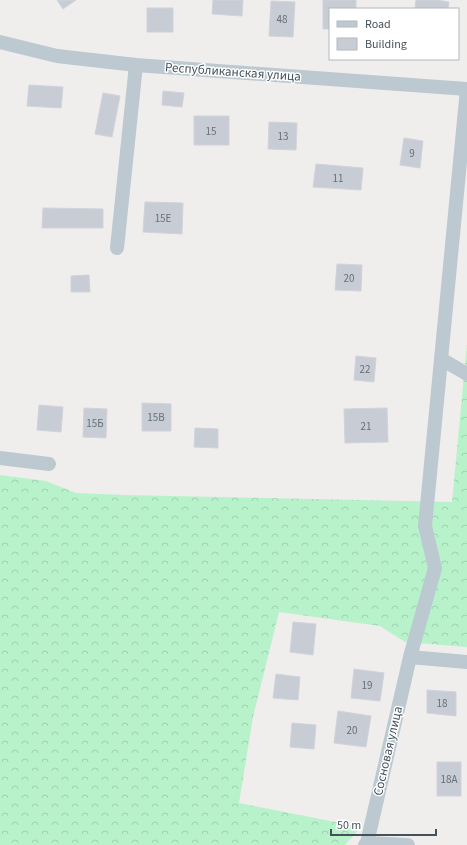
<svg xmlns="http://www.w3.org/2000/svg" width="467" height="845" viewBox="0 0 467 845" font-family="'Source Sans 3',sans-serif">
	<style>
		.forest { fill: url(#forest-crowns) }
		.building { fill: #c8ccd4; stroke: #d0d3da }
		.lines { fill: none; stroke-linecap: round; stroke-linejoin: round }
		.minor { stroke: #bcc9d1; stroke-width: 14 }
		.labels { text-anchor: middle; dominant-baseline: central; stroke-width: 3; stroke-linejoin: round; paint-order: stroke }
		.number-label { font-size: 11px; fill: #65707a }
		.street-label { font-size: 13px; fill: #44525c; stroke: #fff }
	</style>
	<defs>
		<pattern id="forest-crowns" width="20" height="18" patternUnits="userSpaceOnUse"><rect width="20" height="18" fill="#b7f2cb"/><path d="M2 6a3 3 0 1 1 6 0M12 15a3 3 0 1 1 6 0" fill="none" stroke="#9fd1b1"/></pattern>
	</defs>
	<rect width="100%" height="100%" fill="#f0eded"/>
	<!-- forest -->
	<path class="forest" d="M467 344V647L405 642 380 626 279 612 253 717 239 803 361 827 345 845H0V475L46 481 76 493 125 495 452 502Z"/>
	<!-- building -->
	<path class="building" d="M57 0H76L63 9Z
		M213 0H243L242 16 212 14Z
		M323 0H356V9H330V29H323Z
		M416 0H437L449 2 448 9H415Z
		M271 1 295 2 293 37 269 36Z
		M147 8H173V32H147Z
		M29 85 63 87 61 108 27 106Z
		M163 91 184 93 182 107 162 105Z
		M103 93 120 96 112 137 95 134Z
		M194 116H229V145H194Z
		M269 122 297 123 296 150 268 149Z
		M404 138 423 141 420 168 400 165Z
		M316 164 363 168 361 190 313 187Z
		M145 202 183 203 182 234 143 232Z
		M43 208 103 209V228H42Z
		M337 264 362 265 361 291 335 290Z
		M89 275 90 292H71V276Z
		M356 356 376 358 374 382 354 380Z
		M142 403 171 404V431H142Z
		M39 405 63 407 61 432 37 430Z
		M84 408 107 409 106 438 83 437Z
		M387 408 388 442 345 443 344 409Z
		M195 428 218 429V448L194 447Z
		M293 622 316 624 313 655 290 652Z
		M354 669 384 673 380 701 351 698Z
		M276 674 300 677 298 700 273 698Z
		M427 690 456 692V716L427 713Z
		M338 711 371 716 366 747 334 743Z
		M292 723 316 725 314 749 290 747Z
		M437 762H461V796H437Z"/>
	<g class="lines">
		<!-- minor -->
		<path class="minor" d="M0 42 57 56 136 65 467 89
			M117 248 136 65
			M441 359 467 374
			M0 458 49 464
			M410 657 467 662
			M367 843 408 845
			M365 845 367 843 410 657 435 568 425 526 467 89"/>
	</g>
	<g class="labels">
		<!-- number labels -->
		<g class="number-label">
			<text x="282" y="19">48</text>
			<text x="211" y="131">15</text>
			<text x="283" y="136">13</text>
			<text x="412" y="153">9</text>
			<text x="338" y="178">11</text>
			<text x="163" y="218">15Е</text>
			<text x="349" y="278">20</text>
			<text x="365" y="369">22</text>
			<text x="156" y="417">15В</text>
			<text x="95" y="423">15Б</text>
			<text x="366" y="426">21</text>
			<text x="367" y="685">19</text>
			<text x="442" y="703">18</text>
			<text x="352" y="730">20</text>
			<text x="449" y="779">18А</text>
		</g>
		<!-- street labels -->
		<g class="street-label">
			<text transform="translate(233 72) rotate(4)">Республиканская улица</text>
			<text transform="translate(388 751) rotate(-77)">Сосновая улица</text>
		</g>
	</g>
	<!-- legend -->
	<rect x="329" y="8" width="130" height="52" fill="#ffffff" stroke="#b4babe"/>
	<rect x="337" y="21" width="20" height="6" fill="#bcc9d1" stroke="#b4babe"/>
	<text x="365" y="28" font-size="12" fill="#44525c">Road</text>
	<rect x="337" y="38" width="20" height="12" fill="#c8ccd4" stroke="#b4babe"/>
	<text x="365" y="48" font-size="12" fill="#44525c">Building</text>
	<!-- scale -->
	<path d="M331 829v6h105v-6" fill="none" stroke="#44525c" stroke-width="2"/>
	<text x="337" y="829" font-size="12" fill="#44525c" stroke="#ffffff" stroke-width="3" paint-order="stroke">50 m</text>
</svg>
